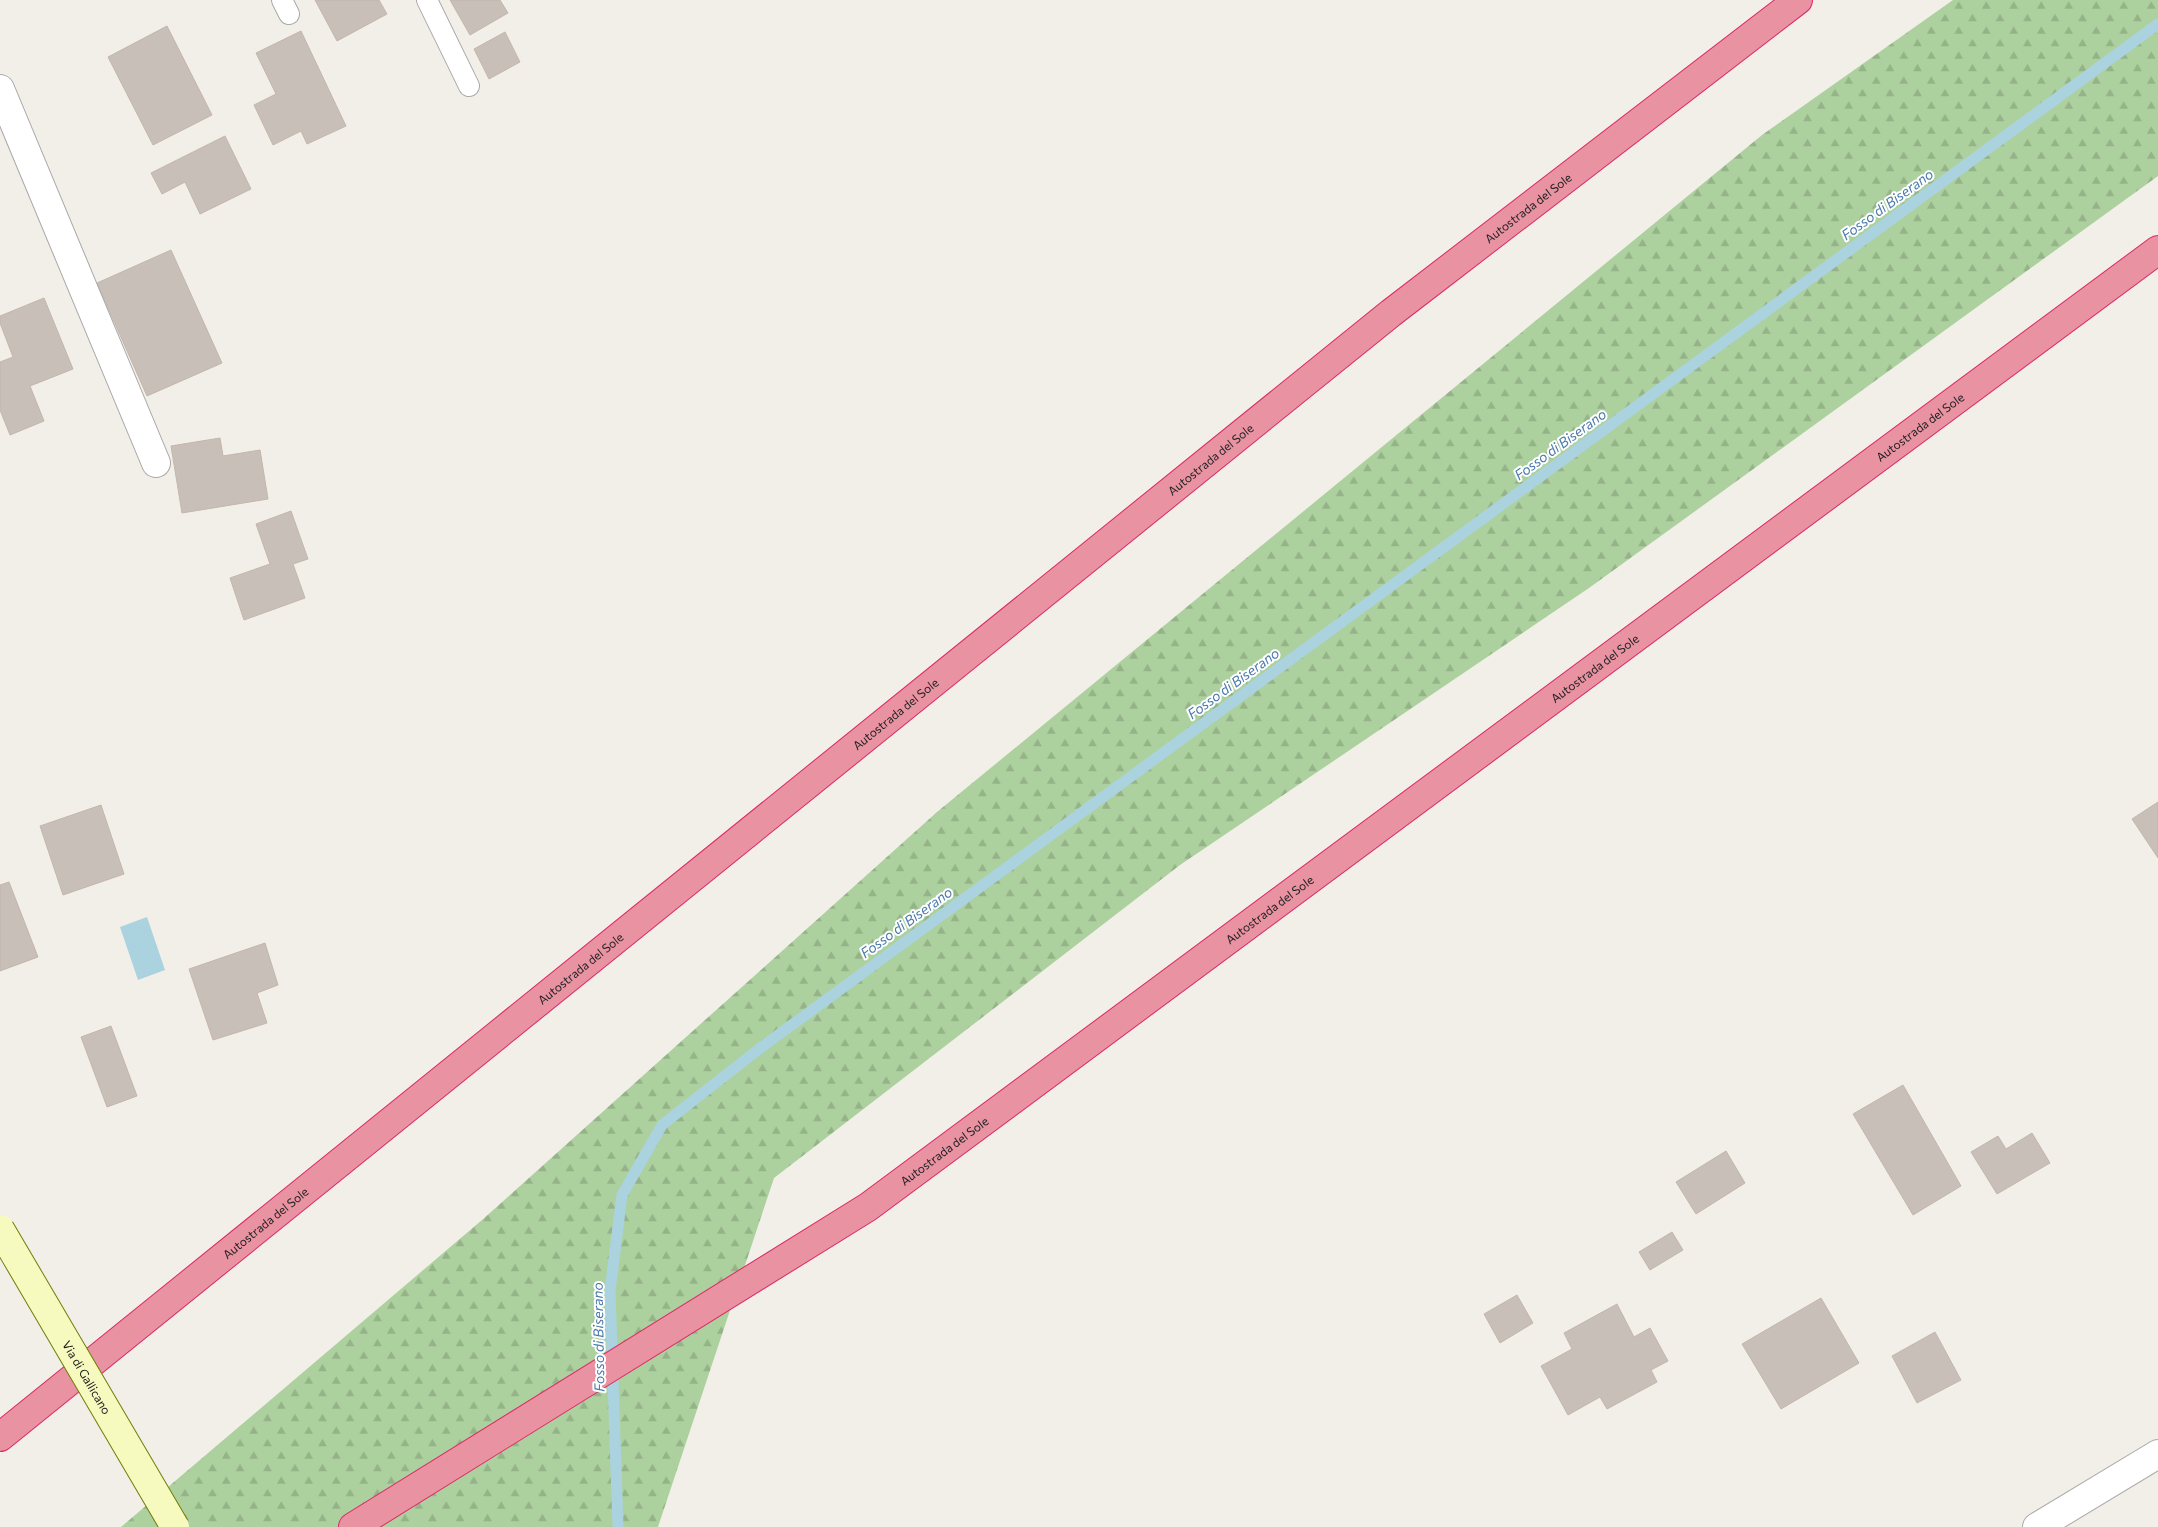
<svg xmlns="http://www.w3.org/2000/svg" width="2158" height="1527" viewBox="0 0 2158 1527" font-family="Commissioner,sans-serif">
	<style>
		.forest { fill: url(#forest-firs) }
		.water { fill: #aad3df }
		.lines { fill: none; stroke-linecap: round; stroke-linejoin: round }
		.stream { stroke: #aad3df; stroke-width: 11 }
		.building { fill: #c7bfb8; stroke: #c4b6ab }
		.lane-casing { stroke: #a9a9a9; stroke-width: 22 }
		.street-casing { stroke: #a9a9a9; stroke-width: 30 }
		.highway-casing { stroke: #dc2a67; stroke-width: 30 }
		.lane { stroke: #fff; stroke-width: 20 }
		.street { stroke: #fff; stroke-width: 28 }
		.highway { stroke: #e892a2; stroke-width: 28 }
		.secondary-bridge-casing { stroke: #707d05; stroke-width: 30; stroke-linecap: butt }
		.secondary-bridge { stroke: #f7fabf; stroke-width: 28 }
		.labels { text-anchor: middle; dominant-baseline: central; stroke-width: 4; stroke-linejoin: round; paint-order: stroke }
		.street-label { font-size: 12px; fill: #222; stroke: #fff }
		.water-label { font-size: 14px; font-style: italic; fill: #4a7aab; stroke: #fff }
	</style>
	<defs>
		<pattern id="forest-firs" width="22" height="20" patternUnits="userSpaceOnUse" patternTransform="scale(1.25)"><rect width="22" height="20" fill="#add19e"/><path d="M5 1l3.5 6h-7zM16 11l3.5 6h-7z" fill="#95b388"/></pattern>
	</defs>
	<rect width="100%" height="100%" fill="#f2efe9"/>
	<!-- forest -->
	<path class="forest" d="M1953 0H2158V176L1589 588 1180 865 774 1178 658 1527H121L482 1220 937 812 1762 135Z"/>
	<!-- water -->
	<path class="water" d="M147 917 165 970 138 980 120 927Z"/>
	<g class="lines">
		<!-- stream -->
		<path class="stream" d="M618 1527 610 1291 622 1195 662 1125 759 1049 2158 24"/>
	</g>
	<!-- building -->
	<path class="building" d="M315 0H379L387 14 337 41Z
		M450 0H500L508 13 470 35Z
		M167 26 212 115 153 145 108 57Z
		M301 31 346 126 307 144 301 131 273 145 254 105 276 94 256 53Z
		M505 32 520 62 489 79 474 49Z
		M225 136 251 189 200 214 185 182 162 194 151 173Z
		M171 250 222 363 147 396 97 283Z
		M44 298 73 369 30 386 44 421 10 435 0 410V362L13 357 0 323V316Z
		M220 438 223 456 260 450 268 499 182 513 171 446Z
		M291 511 308 559 293 564 305 598 244 620 230 578 270 564 256 524Z
		M2158 802V858L2132 819Z
		M101 805 124 874 63 895 40 826Z
		M9 882 38 957 0 971V885Z
		M265 943 278 985 257 993 267 1023 213 1040 189 969Z
		M111 1026 137 1096 107 1107 81 1037Z
		M1903 1085 1961 1186 1913 1215 1853 1114Z
		M2032 1133 2050 1163 1997 1194 1971 1152 1998 1136 2006 1149Z
		M1726 1151 1745 1183 1696 1214 1676 1182Z
		M1672 1232 1683 1250 1650 1270 1639 1252Z
		M1517 1295 1533 1323 1500 1343 1484 1314Z
		M1821 1298 1859 1363 1781 1409 1742 1344Z
		M1617 1304 1634 1337 1650 1328 1668 1361 1651 1370 1657 1382 1607 1409 1600 1397 1568 1415 1541 1366 1572 1349 1564 1333Z
		M1935 1332 1961 1380 1917 1403 1892 1356Z"/>
	<g class="lines">
		<defs>
			<path id="lane" d="M282 0 289 14
				M427 0 469 86"/>
			<path id="street" d="M0 89 156 463
				M2037 1527 2158 1454"/>
			<g id="highway">
				<path id="s1" d="M0 1437 1391 313 1798 0"/>
				<path id="s2" d="M353 1527 868 1207 2158 250"/>
			</g>
		</defs>
		<!-- lane casing -->
		<use href="#lane" class="lane-casing"/>
		<!-- street casing -->
		<use href="#street" class="street-casing"/>
		<!-- highway casing -->
		<use href="#highway" class="highway-casing"/>
		<!-- lane -->
		<use href="#lane" class="lane"/>
		<!-- street -->
		<use href="#street" class="street"/>
		<!-- highway -->
		<use href="#highway" class="highway"/>
		<defs>
			<g id="secondary-bridge">
				<path id="s3" d="M0 1229 175 1527"/>
			</g>
		</defs>
		<!-- secondary-bridge casing -->
		<use href="#secondary-bridge" class="secondary-bridge-casing"/>
		<!-- secondary-bridge -->
		<use href="#secondary-bridge" class="secondary-bridge"/>
	</g>
	<g class="labels">
		<!-- street labels -->
		<g class="street-label">
			<text stroke="none"><textPath href="#s1" startOffset="1961">Autostrada del Sole</textPath></text>
			<text stroke="none"><textPath href="#s2" startOffset="1916">Autostrada del Sole</textPath></text>
			<text stroke="none"><textPath href="#s1" startOffset="1556">Autostrada del Sole</textPath></text>
			<text stroke="none"><textPath href="#s2" startOffset="1511">Autostrada del Sole</textPath></text>
			<text stroke="none"><textPath href="#s1" startOffset="1151">Autostrada del Sole</textPath></text>
			<text stroke="none"><textPath href="#s2" startOffset="1106">Autostrada del Sole</textPath></text>
			<text stroke="none"><textPath href="#s1" startOffset="746">Autostrada del Sole</textPath></text>
			<text stroke="none"><textPath href="#s2" startOffset="701">Autostrada del Sole</textPath></text>
			<text stroke="none"><textPath href="#s1" startOffset="341">Autostrada del Sole</textPath></text>
			<text stroke="none"><textPath href="#s3" startOffset="172">Via di Gallicano</textPath></text>
		</g>
		<!-- water labels -->
		<g class="water-label">
			<text transform="translate(1887 204) rotate(-36)">Fosso di Biserano</text>
			<text transform="translate(1560 444) rotate(-36)">Fosso di Biserano</text>
			<text transform="translate(1233 683) rotate(-36)">Fosso di Biserano</text>
			<text transform="translate(906 922) rotate(-36)">Fosso di Biserano</text>
			<text transform="translate(598 1337) rotate(-91)">Fosso di Biserano</text>
		</g>
	</g>
</svg>
